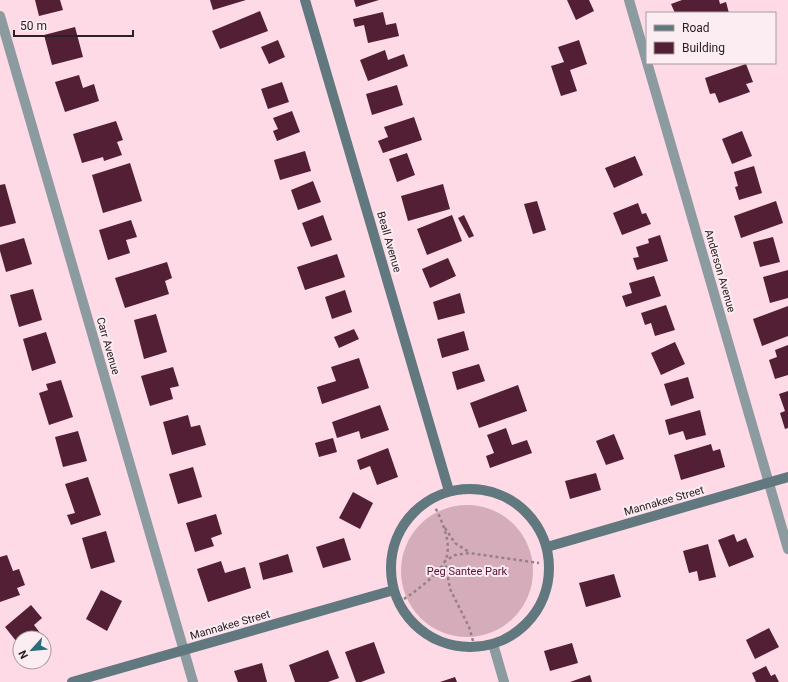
<svg xmlns="http://www.w3.org/2000/svg" width="788" height="682" viewBox="0 0 788 682" font-family="Roboto,sans-serif">
	<style>
		.green { fill: #d5acba }
		.building { fill: #521f34 }
		.lines { fill: none; stroke-linecap: round; stroke-linejoin: round }
		.path { stroke: #988087; stroke-width: 2.5; stroke-dasharray: 3 3; stroke-linecap: butt }
		.street { stroke: #8b9b9f; stroke-width: 10 }
		.secondary { stroke: #61787e; stroke-width: 10 }
		.labels { text-anchor: middle; dominant-baseline: central; stroke-width: 4; stroke-linejoin: round; paint-order: stroke }
		.street-label { font-size: 11px; fill: #2d2024; stroke: #fcedf2 }
		.park-label { font-size: 11px; fill: #590e32; stroke: #fcedf2 }
	</style>
	<rect width="100%" height="100%" fill="#fddae5"/>
	<!-- green -->
	<path class="green" d="M401 571a66 66 0 1 1 132 0a66 66 0 1 1-132 0Z"/>
	<!-- building -->
	<path class="building" d="M35 0H60L63 10 39 16Z
		M210 0H246L213 10Z
		M354 0H379L356 7Z
		M567 0H589L594 11 576 20Z
		M682 0H719L720 4 726 2 729 13H675L671 4Z
		M260 11 268 31 220 49 212 31Z
		M383 12 386 25 396 23 399 36 368 43 364 25 355 27 353 19Z
		M75 27 83 57 52 65 44 35Z
		M278 40 285 57 269 64 261 47Z
		M579 40 587 64 570 70 577 91 561 96 551 66 564 62 558 47Z
		M385 50 388 60 404 54 408 66 368 81 360 60Z
		M746 64 753 82 746 84 750 92 719 103 715 93 710 94 705 78Z
		M79 75 83 88 94 84 99 101 65 112 55 82Z
		M282 82 289 102 268 109 261 89Z
		M397 85 403 105 372 115 366 94Z
		M292 111 300 132 277 141 273 131 278 129 273 118Z
		M414 117 422 140 383 153 378 141 388 137 384 127Z
		M116 121 123 140 117 142 122 155 104 161 103 157 82 163 73 134Z
		M742 131 752 156 732 164 722 139Z
		M305 151 311 171 280 180 274 160Z
		M407 153 415 175 397 182 389 159Z
		M635 156 643 175 614 188 605 168Z
		M130 163 142 201 103 213 92 175Z
		M754 166 762 193 739 200 735 187 738 186 734 172Z
		M313 181 321 202 298 210 291 190Z
		M5 184 16 223 0 227V185Z
		M443 184 450 209 408 221 401 196Z
		M537 201 546 230 533 234 524 204Z
		M776 201 783 223 741 238 734 216Z
		M638 203 642 214 646 213 651 224 622 235 613 213Z
		M323 215 332 240 311 247 302 223Z
		M452 215 462 241 427 255 417 229Z
		M464 215 474 236 469 238 458 218Z
		M131 220 137 237 126 240 130 253 108 260 99 230Z
		M660 235 668 261 637 270 633 258 639 257 636 247 649 243 648 239Z
		M773 237 780 262 760 267 753 242Z
		M24 238 32 264 6 272 0 251V245Z
		M337 254 345 277 305 290 297 267Z
		M448 258 456 276 430 288 422 269Z
		M167 262 172 278 165 281 169 294 125 308 115 278Z
		M788 270V298L770 303 763 277Z
		M654 276 661 296 626 307 622 296 632 293 629 283Z
		M33 289 42 320 19 327 10 295Z
		M345 290 352 312 332 319 325 297Z
		M460 293 465 313 438 320 433 302Z
		M666 305 675 330 655 336 651 323 645 325 641 313Z
		M788 306V336L762 346 753 319Z
		M156 314 167 352 144 359 134 320Z
		M354 329 359 339 339 348 334 337Z
		M464 331 469 350 442 358 437 339Z
		M46 332 56 363 32 371 23 339Z
		M675 342 685 364 661 375 651 353Z
		M788 345V375L775 379 769 360 777 357 775 350Z
		M359 358 369 388 322 404 317 387 336 381 331 367Z
		M479 364 485 381 457 390 452 372Z
		M173 367 179 386 170 388 173 399 150 406 141 376Z
		M688 377 694 398 671 406 664 384Z
		M61 380 73 417 49 425 39 393 48 390 46 384Z
		M518 385 527 411 479 428 470 403Z
		M788 391V428L785 429 780 413 785 411 779 394Z
		M380 405 389 430 361 439 359 431 337 438 332 422Z
		M700 410 706 435 686 440 683 431 669 435 665 420Z
		M188 415 191 427 200 425 206 445 172 455 163 422Z
		M506 428 512 445 527 440 532 453 490 468 486 456 494 453 487 435Z
		M78 431 87 461 63 467 55 437Z
		M614 434 624 459 606 465 596 441Z
		M333 438 337 452 319 457 315 443Z
		M711 444 713 451 720 449 725 467 681 480 674 455Z
		M388 448 398 477 377 485 370 466 360 470 357 460Z
		M193 467 202 497 178 504 169 474Z
		M596 473 601 490 570 499 565 481Z
		M88 477 101 515 71 525 67 515 75 513 65 484Z
		M353 492 373 503 360 529 339 518Z
		M216 514 222 534 211 538 214 546 195 552 186 523Z
		M106 531 115 562 91 569 82 538Z
		M734 534 737 542 746 538 754 557 729 567 718 540Z
		M344 538 351 560 323 568 316 547Z
		M708 544 716 577 699 581 697 571 689 573 683 551Z
		M288 554 293 572 263 580 259 563Z
		M7 555 13 571 19 569 25 585 17 588 20 595 0 602V557Z
		M221 561 225 573 245 567 251 588 208 602 197 569Z
		M614 574 621 597 586 607 579 583Z
		M101 590 122 601 107 631 86 619Z
		M31 605 42 618 34 625 50 646 44 651V638H20V646L5 627Z
		M769 628 779 647 755 659 746 640Z
		M374 642 385 673 361 682H356L345 652Z
		M572 643 578 663 550 671 544 651Z
		M328 650 339 678 328 682H295L289 665Z
		M262 663 267 682H238L234 671Z
		M766 666 771 676 775 674 779 682H756L752 673Z
		M590 675 592 682H570Z
		M455 677 457 682H440Z"/>
	<g class="lines">
		<!-- path -->
		<path class="path" d="M445 528 455 543 469 552
			M404 599C416 591 439 574 445 561 453 545 442 521 435 507
			M473 641 469 627 450 589 445 561 455 555 469 553 539 563"/>
		<!-- street -->
		<path class="street" d="M629 0 788 549
			M0 16 193 682
			M493 644 504 682"/>
		<!-- secondary -->
		<path class="secondary" d="M305 0 449 491
			M391 568a79 79 0 1 1 158 0a79 79 0 1 1-158 0Z
			M547 547 788 477
			M72 682 394 590"/>
	</g>
	<g class="labels">
		<!-- street labels -->
		<g class="street-label">
			<text transform="translate(389 242) rotate(74)">Beall Avenue</text>
			<text transform="translate(720 271) rotate(74)">Anderson Avenue</text>
			<text transform="translate(108 346) rotate(74)">Carr Avenue</text>
			<text transform="translate(664 501) rotate(-16)">Mannakee Street</text>
			<text transform="translate(230 625) rotate(-16)">Mannakee Street</text>
		</g>
		<!-- park labels -->
		<g class="park-label">
			<text x="467" y="571">Peg Santee Park</text>
		</g>
	</g>
	<!-- legend -->
	<rect x="646" y="12" width="130" height="52" fill="#fcedf2" stroke="#a99ba0"/>
	<rect x="654" y="25" width="20" height="6" fill="#61787e" stroke="#a99ba0"/>
	<text x="682" y="32" font-size="12" fill="#2d2024">Road</text>
	<rect x="654" y="42" width="20" height="12" fill="#521f34" stroke="#a99ba0"/>
	<text x="682" y="52" font-size="12" fill="#2d2024">Building</text>
	<!-- north arrow -->
	<g transform="translate(32 650) rotate(243)"><circle r="19" fill="#fcedf2" stroke="#a99ba0"/>
	<path d="M0-3L7 15L0 10L-7 15Z" fill="#296e7d"/>
	<text y="-6" font-size="11" font-weight="bold" text-anchor="middle" fill="#2d2024">N</text>
	</g>
	<!-- scale -->
	<path d="M14 30v6h119v-6" fill="none" stroke="#2d2024" stroke-width="2"/>
	<text x="20" y="30" font-size="12" fill="#2d2024" stroke="#fcedf2" stroke-width="3" paint-order="stroke">50 m</text>
</svg>
